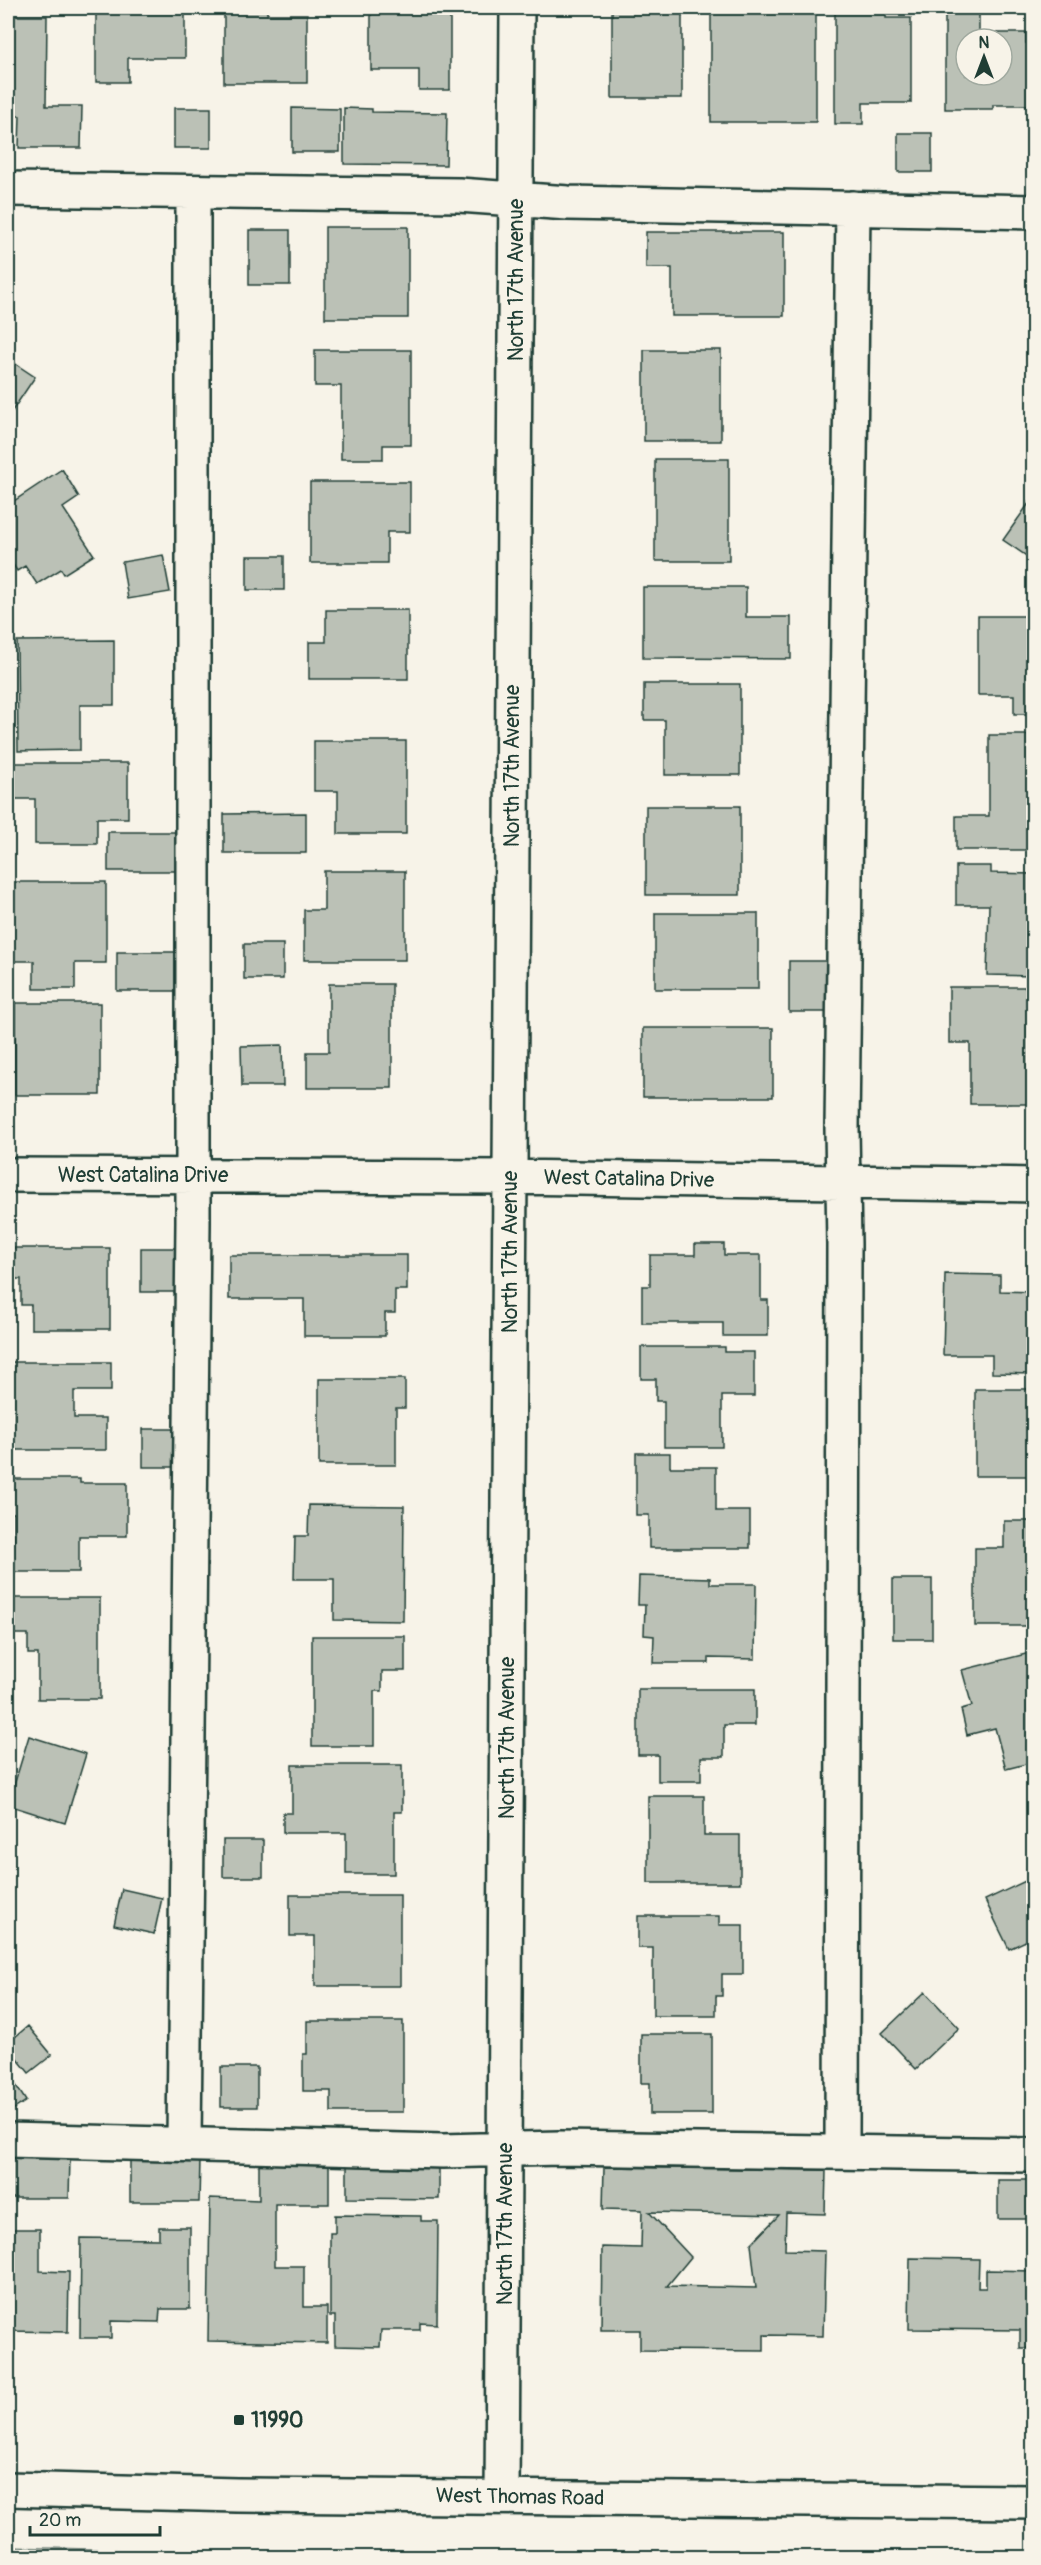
<svg xmlns="http://www.w3.org/2000/svg" width="1041" height="2565" viewBox="0 0 1041 2565" font-family="Pangolin,sans-serif">
	<style>
		.green { fill: #d3d5ca; stroke: #79897f; stroke-width: 1.5 }
		.building { fill: #bbc1b6; stroke: #1f3d34; stroke-width: 1.5; fill-rule: evenodd }
		.lines { fill: none; stroke-linecap: round; stroke-linejoin: round }
		.minor-casing { stroke: #1f3d34; stroke-width: 38 }
		.major-casing { stroke: #1f3d34; stroke-width: 38 }
		.minor { stroke: #f7f3e8; stroke-width: 33 }
		.major { stroke: #f7f3e8; stroke-width: 33 }
		.poi-dot { fill: #1f3d34; stroke: #f7f3e8; stroke-width: 2 }
		.labels { text-anchor: middle; dominant-baseline: central; stroke-width: 5; stroke-linejoin: round; paint-order: stroke }
		.street-label { font-size: 21px; fill: #1f3d34; stroke: #f7f3e8 }
		.poi-label { font-size: 21px; font-weight: bold; fill: #1f3d34; stroke: #f7f3e8; text-anchor: start }
	</style>
	<rect width="100%" height="100%" fill="#f7f3e8"/>
	<filter id="ink" filterUnits="userSpaceOnUse"><feTurbulence type="fractalNoise" baseFrequency=".0167" numOctaves="2"/><feDisplacementMap in="SourceGraphic" scale="12" xChannelSelector="R" yChannelSelector="G"/><feConvolveMatrix kernelMatrix="1 2 1 2 8 2 1 2 1" color-interpolation-filters="sRGB"/></filter>
	<g filter="url(#ink)">
		<!-- green -->
		<path class="green" d="M8 2547 413 2557 8 2558Z"/>
		<!-- building -->
		<path class="building" d="M96 8H185V58H128V82H96Z
			M224 8H267V14H307V83H224Z
			M391 8H450V90H419V70H371V14H391Z
			M612 8H682V98H612Z
			M711 8H816V122H711Z
			M835 8H886V18H911V103H863V124H835Z
			M945 8H979V33H1026V43H1034V105H993V109H945ZM966 39H1002V75H966Z
			M8 16H47L46 106H82L81 148H19L20 116H8Z
			M174 108H211V148H174Z
			M292 108 340 109V152H292Z
			M344 108 372 109V112L447 113 446 165 344 164Z
			M898 133H932V172H898Z
			M325 227H408V318H325Z
			M249 230H290V285H249Z
			M646 232H784V316H672V268H646Z
			M315 350H411V445H383V459H341V386H315Z
			M644 350H721V441H644Z
			M8 359 35 377 8 417Z
			M655 459H729V561H655Z
			M62 469 79 497 63 508 94 555 64 574 61 569 37 584 25 566 17 571 8 557V505Z
			M310 482H410V532H387V563H310Z
			M1032 499 1034 500V561L1003 540Z
			M163 555 170 592 128 599 122 562Z
			M247 556H284V590H247Z
			M643 587H746V617H791V659L643 658Z
			M326 610H408V679H309V642H326Z
			M978 616H1034V714H1014V695H978Z
			M114 640V705H80V750L18 751 17 641Z
			M644 684H740V775H665V720H644Z
			M989 735H1031V743H1034V850H956V816H989Z
			M314 741H406V834H338V791H314Z
			M8 763H128V818H97V844H35V799H8Z
			M646 806H740V895H646Z
			M306 813V853H224V814Z
			M108 832H180V871H108Z
			M956 866H991V873L1034 874V976L987 975 989 905H956Z
			M324 871H405V960H304V910H324Z
			M8 882H106V963H75V989H34V961H11V900H8Z
			M655 913H758V989H655Z
			M244 944H283V979H244Z
			M117 952H184V991H117Z
			M789 961H828V1012H789Z
			M329 984H392V1088H307V1052H329Z
			M949 987H1034V1104H970V1043H949Z
			M15 1003H100V1095H15Z
			M643 1028H773V1097H643Z
			M282 1045 283 1086H242L241 1046Z
			M695 1244H724V1255H761V1300H768V1336H723V1323H642V1286H650V1255H695Z
			M9 1248H110V1329H31V1305H21V1279H9Z
			M141 1248H180V1292H141Z
			M229 1255H407V1290H395V1313H385V1336H304V1299H229Z
			M945 1274 1000 1275V1291L1034 1292V1374L992 1373V1355H943Z
			M641 1347H725V1352H754V1396H722V1447H664V1401H656V1379H641Z
			M9 1362H111V1391H74V1418H106V1450H9Z
			M319 1379H405V1408H396V1465H319Z
			M975 1389H1034V1476H975Z
			M143 1429H187V1467H143Z
			M636 1453H670V1467H716V1511H750V1548H649V1515H636Z
			M8 1479H80V1483H127V1536H79V1572H14V1513H8Z
			M309 1505 404 1506 403 1621 334 1620V1579H294L295 1536H308Z
			M1004 1521H1034V1626H975V1548H1004Z
			M639 1576 710 1578V1584H756L755 1659 709 1658V1663H653L654 1636 644 1635 645 1605H638Z
			M893 1579H932V1639H893Z
			M8 1598H100V1699H38V1654H28V1634H8Z
			M312 1636H405V1671H382V1691H374V1746H312Z
			M1034 1652V1762L1006 1769 995 1728 967 1735 961 1709 972 1706 962 1670Z
			M638 1689H755V1725H724V1757H701V1781H658V1755H638Z
			M29 1736 86 1754 65 1823 8 1805Z
			M292 1765H402V1812H394V1874H346V1833H283V1813H292Z
			M648 1796H704V1835H740V1883H648Z
			M223 1840H263V1877H223Z
			M1034 1877V1937L1009 1949 985 1900Z
			M122 1889 162 1898 154 1934 114 1925Z
			M290 1895H400V1986H315V1936H290Z
			M638 1916H719V1925H743V1974H722V1996H716V2016H653V1948H638Z
			M925 1992 959 2028 916 2069 882 2033Z
			M307 2021H403V2112H331V2091H303V2054H307Z
			M28 2026 52 2055 29 2073 8 2047V2043Z
			M641 2034H712V2114H650V2083H641Z
			M221 2067H257V2107H221Z
			M8 2073 26 2101 8 2113Z
			M8 2157H70L69 2198H8Z
			M130 2158 200 2159 199 2202H130Z
			M259 2162H329V2204H275V2266H304V2307H327V2343L208 2341 210 2198 259 2200Z
			M347 2162H439V2199L347 2198Z
			M604 2167 826 2170 825 2214 786 2213 785 2250 825 2251 823 2336 764 2335V2351L640 2350V2330H601L602 2247 641 2248 642 2210 603 2209ZM649 2212 779 2215 751 2244 756 2288 667 2286 691 2257Z
			M998 2180H1034V2219H998Z
			M335 2215 421 2216V2221H438L437 2324 420 2323V2330H381L380 2347 335 2346V2316H330V2233H335Z
			M159 2227H190V2309H160L159 2322 111 2321V2338H80L81 2238 159 2239Z
			M8 2229H40V2271L69 2272 68 2332 8 2331Z
			M910 2258 979 2259 978 2288H986V2270L1034 2271V2348H1020V2330L909 2329Z"/>
		<g class="lines">
			<defs>
				<path id="minor" d="M8 189 459 195 568 203 1034 212
					M8 1175 510 1177 1034 1185
					M8 2140 443 2151 559 2148 1034 2155
					M184 2143 193 1222V193
					M842 2152 844 1244 842 1129 853 208
					M502 2497 517 8"/>
				<path id="major" d="M8 2489 237 2495 1034 2502"/>
			</defs>
			<!-- minor casing -->
			<use href="#minor" class="minor-casing"/>
			<!-- major casing -->
			<use href="#major" class="major-casing"/>
			<!-- minor -->
			<use href="#minor" class="minor"/>
			<!-- major -->
			<use href="#major" class="major"/>
		</g>
	</g>
	<!-- markers -->
	<rect class="poi-dot" x="233" y="2414" width="12" height="12" rx="3"/>
	<g class="labels">
		<!-- street labels -->
		<g class="street-label">
			<text transform="translate(516 280) rotate(-90)">North 17th Avenue</text>
			<text transform="translate(512 766) rotate(-90)">North 17th Avenue</text>
			<text x="143" y="1175">West Catalina Drive</text>
			<text transform="translate(629 1179) rotate(1)">West Catalina Drive</text>
			<text transform="translate(510 1252) rotate(-90)">North 17th Avenue</text>
			<text transform="translate(507 1738) rotate(-90)">North 17th Avenue</text>
			<text transform="translate(505 2224) rotate(-90)">North 17th Avenue</text>
			<text transform="translate(520 2497) rotate(1)">West Thomas Road</text>
		</g>
		<!-- poi labels -->
		<g class="poi-label">
			<text x="251" y="2420">11990</text>
		</g>
	</g>
	<!-- margin -->
	<rect width="1041" height="2565" fill="none" stroke="#f7f3e8" stroke-width="30"/>
	<rect x="15" y="15" width="1011" height="2535" fill="none" stroke="#1f3d34" stroke-width="2" filter="url(#ink)"/>
	<!-- north arrow -->
	<g transform="translate(984 57)"><circle r="28" fill="#f7f3e8" stroke="#a1aaa0" stroke-width="1.5"/>
	<path d="M0-4.5L10 22L0 15L-10 22Z" fill="#1f3d34"/>
	<text y="-9" font-size="16" font-weight="bold" text-anchor="middle" fill="#1f3d34">N</text>
	</g>
	<!-- scale -->
	<path d="M30 2526v9h130v-9" fill="none" stroke="#1f3d34" stroke-width="3"/>
	<text x="39" y="2526" font-size="18" fill="#1f3d34" stroke="#f7f3e8" stroke-width="4.5" paint-order="stroke">20 m</text>
</svg>
